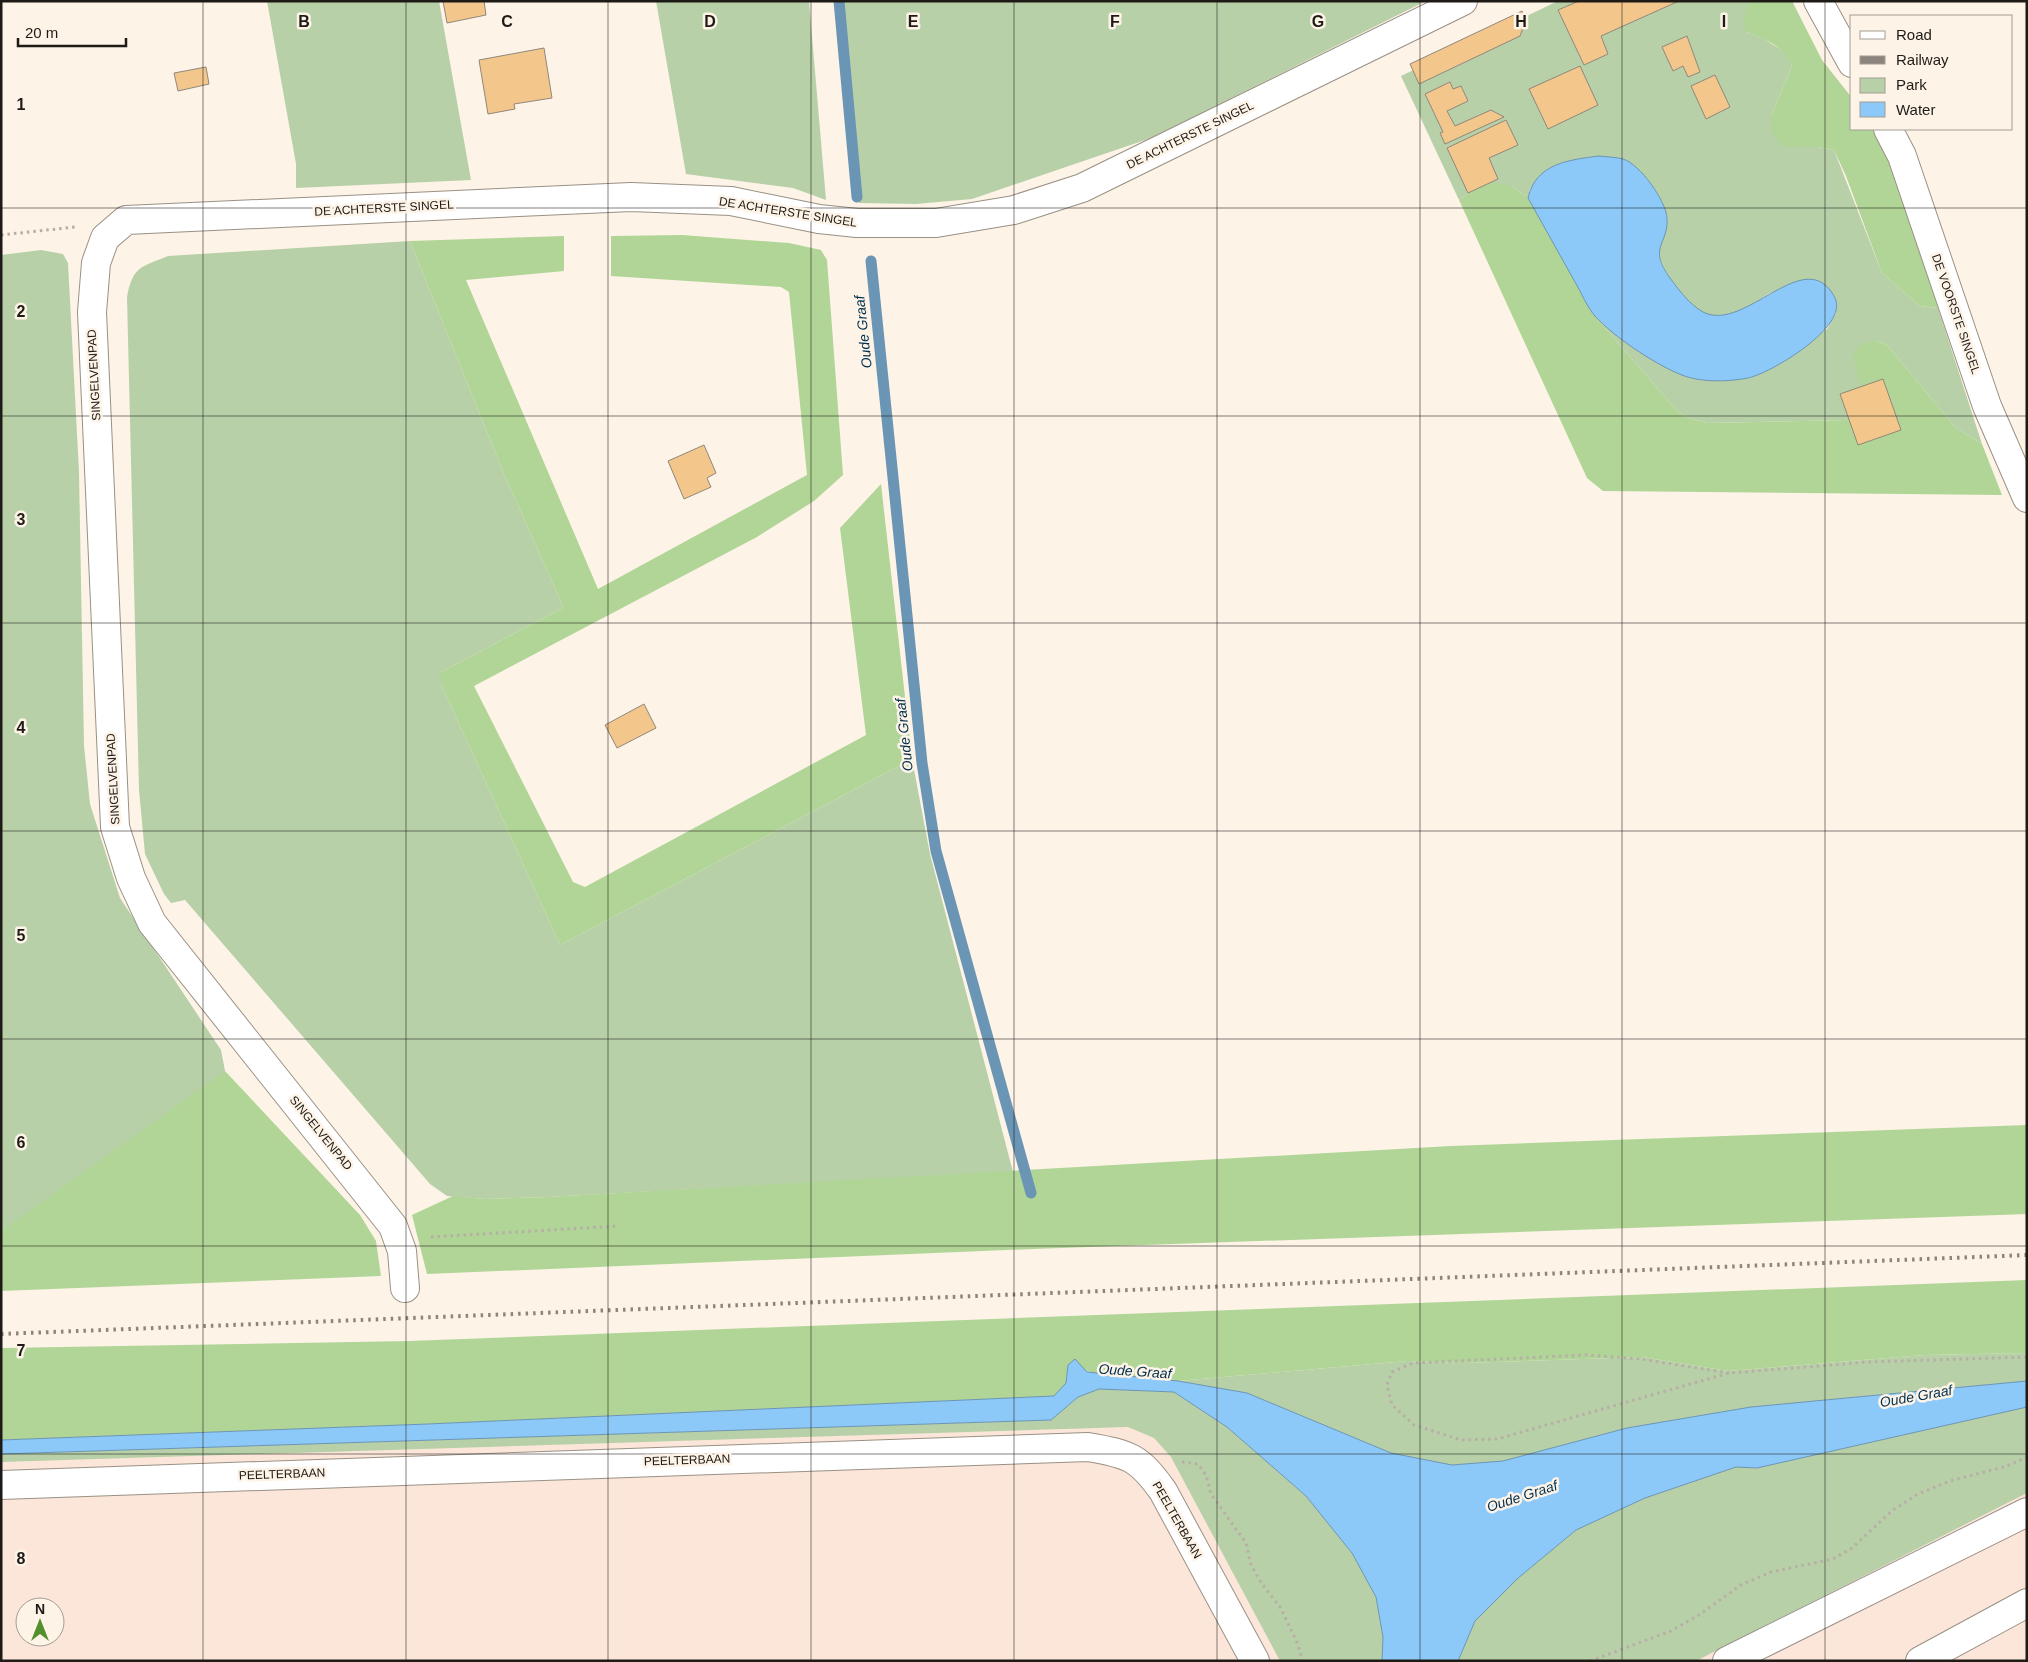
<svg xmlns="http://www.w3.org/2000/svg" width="2028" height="1662" viewBox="0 0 2028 1662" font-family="Helvetica,sans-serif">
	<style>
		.industrial { fill: #fce6d9; fill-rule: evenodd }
		.green { fill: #b7d0a8 }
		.forest { fill: #b0d597 }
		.water { fill: #8cc9f8; stroke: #6b95b4 }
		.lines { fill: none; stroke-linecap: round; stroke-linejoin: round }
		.stream { stroke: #6b95b4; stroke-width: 11 }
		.building { fill: #f3c78b; stroke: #90877c }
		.minor-casing { stroke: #999185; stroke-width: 30 }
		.path { stroke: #b7afa6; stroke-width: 3; stroke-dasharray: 2.5 4; stroke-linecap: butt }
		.minor { stroke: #fff; stroke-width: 28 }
		.rail { stroke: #8c857d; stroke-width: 4; stroke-dasharray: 2.5 5; stroke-linecap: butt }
		.grid { fill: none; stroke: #1e1b17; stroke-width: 1; stroke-opacity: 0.55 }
		.labels { text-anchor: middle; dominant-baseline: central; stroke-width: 5; stroke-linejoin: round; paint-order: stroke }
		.street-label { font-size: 12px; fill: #1e1b17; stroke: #fdf3e7 }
		.water-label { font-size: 14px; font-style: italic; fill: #00304e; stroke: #fdf3e7 }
		.grid-label { font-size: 16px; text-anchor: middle; font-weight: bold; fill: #1e1b17; stroke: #fdf3e7; stroke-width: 5; stroke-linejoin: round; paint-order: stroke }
	</style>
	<rect width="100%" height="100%" fill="#fdf3e7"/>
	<!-- industrial -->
	<path class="industrial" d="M1129 1425 1155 1434 1172 1457 1282 1661H1V1461ZM25 1607H55V1637H25Z
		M2027 1491V1661H1694Z"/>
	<!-- green -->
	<path class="green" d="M267 1H439L471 180 296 188V164Z
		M656 1H809L826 200 793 188 686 174Z
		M841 1H1426L1151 138 972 199 916 204 859 203Z
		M1558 1H1750L1746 32 1764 39 1788 54 1792 66 1772 114 1782 147H1817L1834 150 1882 273 1920 306 1938 308 1982 444 1956 428 1887 345 1876 341 1864 404 1847 420 1707 423 1689 418 1677 411 1595 316 1641 353 1701 380H1723L1750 378 1827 329 1836 313V299C1816 297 1794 291 1775 292 1769 292 1763 298 1758 301 1744 311 1721 320 1704 313 1685 305 1656 266 1659 246 1660 236 1669 227 1667 217 1662 192 1643 174 1625 159L1530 189 1528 198 1512 186H1477L1459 200 1401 76Z
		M410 241 504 474 563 606 561 609 441 672V684L560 945 912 759 930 854 1013 1172 547 1197 485 1199 447 1196 430 1184 185 900 171 903 164 894 145 854 139 790 127 297C133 266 141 267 168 256Z
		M41 250 63 254 68 263 79 472 84 746 90 804 120 898 221 1050 225 1071 221 1084 1 1231V255Z
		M2027 1353V1381L1751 1407 1627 1428 1503 1461 1452 1465 1391 1453 1247 1393 1178 1381 1407 1361 1463 1363 1642 1357 1728 1371 1924 1355Z
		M1099 1389 1174 1392 1227 1427 1306 1496 1352 1553 1376 1597 1383 1637 1382 1661H1280L1171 1457 1154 1438 1128 1427 1 1462V1454L1051 1420 1078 1397Z
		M2027 1407V1493L1696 1661H1458L1475 1621 1517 1579 1576 1530 1645 1498 1736 1467 1757 1468Z"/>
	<!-- forest -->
	<path class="forest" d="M1750 1H1792L1822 60 1852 98V129H1872L1892 162 1938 308 1920 306 1882 273 1846 176 1834 150 1817 147H1782L1771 131 1772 114 1792 66C1785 46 1764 39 1746 32L1743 19Z
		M1495 183 1512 186 1528 198 1595 316 1677 411 1689 418 1707 423 1847 420 1848 414 1864 404 1853 354 1861 344 1876 341 1887 345 1956 428 1982 444 2002 495 1603 491 1587 478 1459 200 1477 186Z
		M682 235 789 243 821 250 827 260 843 475 814 501 757 537 474 686 573 882 585 887 866 735 840 528 881 484 912 759 560 945 441 684V672L561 609 563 606 504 474 410 241 564 236V271L466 280 598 589 807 475 789 292 781 287 611 276V236Z
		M225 1071 360 1215 376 1241 381 1276 1 1291V1231Z
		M2027 1125V1214L1033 1249 427 1274 412 1215 453 1196 485 1199 547 1197 1451 1146Z
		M2027 1280V1353L1924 1355 1728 1371 1642 1357 1463 1363 1407 1361 1178 1381 1100 1375 1068 1365 1066 1383 1054 1396 428 1424 1 1440V1348L409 1341Z"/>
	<!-- water -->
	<path class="water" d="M1599 156C1607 157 1616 157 1623 159 1640 164 1666 201 1667 218 1669 244 1647 247 1670 278 1679 290 1689 304 1703 312 1745 334 1806 241 1835 298 1849 327 1771 373 1748 378 1726 382 1698 383 1677 373 1652 362 1614 337 1595 316 1587 307 1581 292 1575 282 1559 254 1544 226 1528 198 1536 163 1569 160 1599 156Z
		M1075 1359 1087 1372 1178 1381 1247 1393 1391 1453 1452 1465 1503 1461 1627 1428 1751 1407 2027 1381V1407L1757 1468 1736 1467 1645 1498 1576 1530 1517 1579 1475 1621 1458 1661H1382L1383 1637 1376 1597 1352 1553 1306 1496 1227 1427 1174 1392 1099 1389 1078 1397 1051 1420 1 1454V1440L428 1424 1054 1396 1066 1383 1068 1365Z"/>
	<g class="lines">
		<!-- stream -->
		<path class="stream" d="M839 1 857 197
			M871 261 922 763 936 851 1031 1193"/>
	</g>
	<!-- building -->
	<path class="building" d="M443 1H484L486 15 447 23Z
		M1579 1H1679L1601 36 1608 54 1584 65 1558 10Z
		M1522 11 1526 20 1520 36 1419 84 1410 64Z
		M1687 36 1700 72 1688 77 1683 66 1673 71 1662 47Z
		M544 48 552 98 514 104 515 109 488 114 479 60Z
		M1580 66 1598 105 1548 129 1529 89Z
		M206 67 209 84 178 91 174 73Z
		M1715 75 1730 107 1706 119 1691 86Z
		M1450 82 1453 89 1461 86 1468 101 1447 111 1455 126 1491 110 1504 117 1445 144 1440 133 1443 132 1425 94Z
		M1506 120 1518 145 1489 158 1498 179 1468 193 1447 148Z
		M1883 379 1901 430 1858 445 1840 394Z
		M704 445 716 473 707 478 711 487 684 499 668 461Z
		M644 704 656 728 617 748 605 725Z"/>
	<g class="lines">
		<defs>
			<path id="minor" d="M1818 1 1852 63
				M1888 129 1902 156 1987 406 2027 498
				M405 1288 402 1251 393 1226 152 923 131 878 115 827 92 312 96 263 105 238 126 220 631 197 731 201 819 219 857 223H936L1014 210 1082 188 1463 1
				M1 1485 1088 1447C1129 1454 1139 1457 1163 1491L1255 1661
				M1727 1661 2027 1512
				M1920 1661 2027 1603"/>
		</defs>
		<!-- minor casing -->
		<use href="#minor" class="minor-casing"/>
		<!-- path -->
		<path class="path" d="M1 235 75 227
			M431 1237 619 1226
			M1729 1373 1641 1359 1586 1355 1413 1363 1392 1372 1387 1385 1392 1405 1414 1425 1461 1440 1497 1439 1729 1373 1869 1362 2027 1357
			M1182 1462 1198 1464 1206 1475 1211 1494 1246 1543 1251 1565 1262 1584 1280 1607 1296 1640 1303 1661
			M1590 1661 1671 1631 1699 1615 1741 1585 1771 1572 1833 1559 1852 1548 1893 1510 1918 1494 1950 1481 2007 1466 2027 1457"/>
		<!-- minor -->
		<use href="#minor" class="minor"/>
		<!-- rail -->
		<path class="rail" d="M1 1334 2027 1255"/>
	</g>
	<!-- grid -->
	<path class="grid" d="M203 1V1661M406 1V1661M608 1V1661M811 1V1661M1014 1V1661M1217 1V1661M1420 1V1661M1622 1V1661M1825 1V1661M1 208H2027M1 416H2027M1 623H2027M1 831H2027M1 1039H2027M1 1246H2027M1 1454H2027"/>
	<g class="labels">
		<!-- street labels -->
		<g class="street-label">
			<text transform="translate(1190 135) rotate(-26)">DE ACHTERSTE SINGEL</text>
			<text transform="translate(384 208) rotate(-3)">DE ACHTERSTE SINGEL</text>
			<text transform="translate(788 212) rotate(9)">DE ACHTERSTE SINGEL</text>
			<text transform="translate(1956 314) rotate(71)">DE VOORSTE SINGEL</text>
			<text transform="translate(94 375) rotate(-93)">SINGELVENPAD</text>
			<text transform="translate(113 779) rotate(-93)">SINGELVENPAD</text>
			<text transform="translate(321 1133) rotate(51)">SINGELVENPAD</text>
			<text transform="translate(687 1460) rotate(-2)">PEELTERBAAN</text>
			<text transform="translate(282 1474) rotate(-2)">PEELTERBAAN</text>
			<text transform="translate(1177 1520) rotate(60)">PEELTERBAAN</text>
		</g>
		<!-- water labels -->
		<g class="water-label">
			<text transform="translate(863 332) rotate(-96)">Oude Graaf</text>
			<text transform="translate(904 735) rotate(-96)">Oude Graaf</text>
			<text transform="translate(1135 1371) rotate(4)">Oude Graaf</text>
			<text transform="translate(1916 1396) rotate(-10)">Oude Graaf</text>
			<text transform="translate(1522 1496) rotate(-18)">Oude Graaf</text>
		</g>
	</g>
	<g class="grid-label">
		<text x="304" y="27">B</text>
		<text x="507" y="27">C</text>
		<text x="710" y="27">D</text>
		<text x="913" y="27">E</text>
		<text x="1115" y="27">F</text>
		<text x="1318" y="27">G</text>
		<text x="1521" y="27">H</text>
		<text x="1724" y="27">I</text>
		<text x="21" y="110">1</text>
		<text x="21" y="317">2</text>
		<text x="21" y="525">3</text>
		<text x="21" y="733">4</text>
		<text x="21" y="941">5</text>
		<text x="21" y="1148">6</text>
		<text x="21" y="1356">7</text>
		<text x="21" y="1564">8</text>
	</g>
	<!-- border -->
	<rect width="2028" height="1662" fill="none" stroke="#1e1b17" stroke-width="5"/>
	<!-- legend -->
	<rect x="1850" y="15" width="162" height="115" fill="#fdf3e7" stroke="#a49d94"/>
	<rect x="1860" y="31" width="25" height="8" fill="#ffffff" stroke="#a49d94"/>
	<text x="1896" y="40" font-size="15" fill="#1e1b17">Road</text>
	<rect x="1860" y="56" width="25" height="8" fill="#8c857d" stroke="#a49d94"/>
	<text x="1896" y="65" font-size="15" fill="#1e1b17">Railway</text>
	<rect x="1860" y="78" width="25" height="15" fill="#b7d0a8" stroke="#a49d94"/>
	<text x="1896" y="90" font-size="15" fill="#1e1b17">Park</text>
	<rect x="1860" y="102" width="25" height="15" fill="#8cc9f8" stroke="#a49d94"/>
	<text x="1896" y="115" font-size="15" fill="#1e1b17">Water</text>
	<!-- north arrow -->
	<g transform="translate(40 1622)"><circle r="24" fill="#fdf3e7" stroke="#a49d94"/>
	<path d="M0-4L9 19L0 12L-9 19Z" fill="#548f2e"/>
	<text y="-8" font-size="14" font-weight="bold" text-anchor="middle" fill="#1e1b17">N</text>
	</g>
	<!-- scale -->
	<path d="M18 38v8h108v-8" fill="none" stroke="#1e1b17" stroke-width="2.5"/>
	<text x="25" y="38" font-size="15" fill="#1e1b17" stroke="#fdf3e7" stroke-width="4" paint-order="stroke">20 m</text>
</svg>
